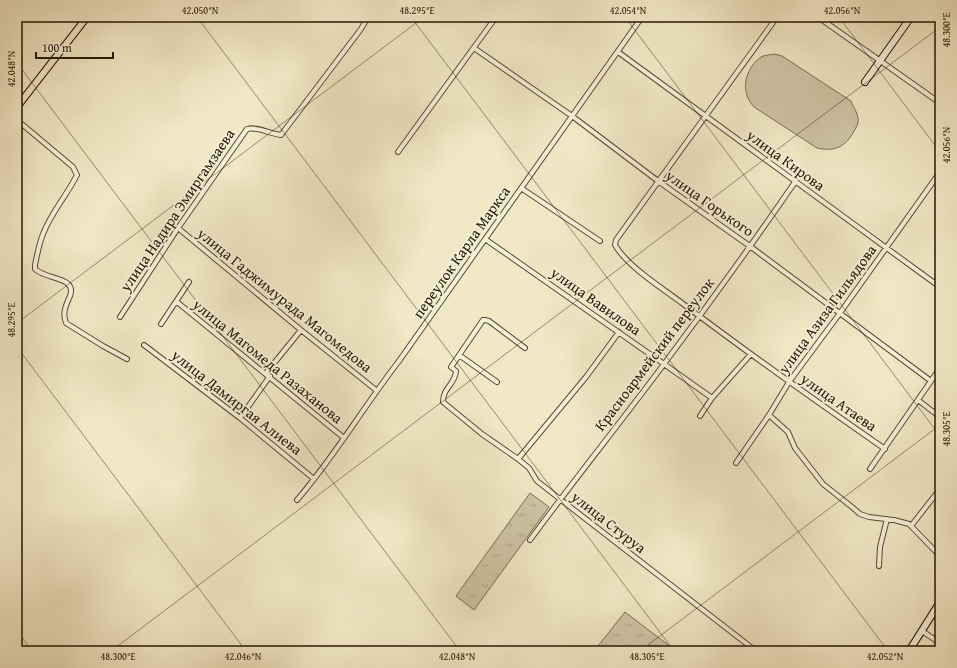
<svg xmlns="http://www.w3.org/2000/svg" width="957" height="668" viewBox="0 0 957 668" font-family="'Gentium Book Plus',serif">
	<style>
		.grass { fill: url(#grass-tufts); stroke: #7a6d53 }
		.pitch { fill: #cec4a4; stroke: #7a6d53 }
		.lines { fill: none; stroke-linecap: round; stroke-linejoin: round }
		.street-casing { stroke: #594a33; stroke-width: 6 }
		.secondary-casing { stroke: #261602; stroke-width: 8 }
		.primary-casing { stroke: #261602; stroke-width: 8 }
		.street { stroke: #f6f0d9; stroke-width: 4 }
		.secondary { stroke: #f6f0d9; stroke-width: 6 }
		.primary { stroke: #f1e8c5; stroke-width: 6 }
		.ticks { fill: none; stroke: #261602; stroke-width: 1; stroke-opacity: 0.45 }
		.labels { text-anchor: middle; dominant-baseline: central; stroke-width: 3.5; stroke-linejoin: round; paint-order: stroke }
		.street-label { font-size: 15px; fill: #261602; stroke: #f6f0d9 }
		.neatline { fill: none; stroke: #261602; stroke-width: 1.5 }
		.ticks-label { font-size: 10px; text-anchor: middle; fill: #261602 }
	</style>
	<defs>
		<pattern id="grass-tufts" width="24" height="20" patternUnits="userSpaceOnUse"><rect width="24" height="20" fill="#cec4a4"/><path d="M3 7l-1-3M5 7V3M7 7l1-3M15 17l-1-3M17 17v-4M19 17l1-3" fill="none" stroke="#b1a88c"/></pattern>
	</defs>
	<rect width="100%" height="100%" fill="#f1e8c5"/>
	<filter id="stains"><feTurbulence type="fractalNoise" baseFrequency=".005" numOctaves="4"/><feColorMatrix values="0 0 0 0 .2 0 0 0 0 .09 0 0 0 0 .02 0 0 0 .5 -.17"/></filter>
	<radialGradient id="worn" r=".72"><stop offset=".6" stop-color="#630" stop-opacity="0"/><stop offset="1" stop-color="#630" stop-opacity=".3"/></radialGradient>
	<!-- grass -->
	<path class="grass" d="M530 493 549 507 474 610 456 596Z
		M625 612 676 651H594Z"/>
	<!-- pitch -->
	<path class="pitch" d="M774 54 782 56 851 101C854 108 859 115 858 122 858 125 855 129 854 131 846 147 834 152 817 148L754 107C743 95 743 80 752 66 754 63 758 59 761 57 764 55 770 55 774 54Z"/>
	<g class="lines">
		<defs>
			<path id="street" d="M777 17 616 240 615 245C627 266 662 288 682 303 748 353 816 401 885 449
				M818 17 940 103
				M474 48 572 116 658 181 751 247 931 381
				M618 52 940 287
				M17 120 73 167 77 175C67 195 51 213 43 234 39 244 37 255 35 265V269C46 280 77 276 70 296 66 305 62 313 66 323L103 346 127 359
				M398 152 496 17
				M521 188 600 241
				M178 228 301 330 376 390
				M485 239 664 364 712 398
				M177 302 344 438
				M120 317 178 228 247 129C257 126 270 134 281 135L284 131 361 29 368 17
				M161 324 189 282
				M144 345 240 418 314 479
				M525 348 489 321 485 320H483L451 367 456 371C455 385 443 387 443 402L482 434 518 459 529 468 537 481 560 499 756 651
				M459 355 497 382
				M266 373 301 330
				M918 400 940 417
				M769 415 788 432 795 448 823 484 852 507 860 514 869 517 894 520 909 524 940 556
				M700 416 712 398 751 354
				M240 418 270 376
				M518 459 586 377 619 332
				M736 463 769 415 789 382 840 313 940 172
				M870 469 940 368
				M297 500C335 456 364 406 399 361L642 17
				M911 526 940 489
				M530 540C574 480 620 423 664 364 709 304 753 243 795 182
				M879 566 880 547 887 519
				M922 631 940 643"/>
			<path id="secondary" d="M865 82 911 17
				M909 651 940 602"/>
			<path id="primary" d="M17 107 87 17"/>
		</defs>
		<!-- street casing -->
		<use href="#street" class="street-casing"/>
		<!-- secondary casing -->
		<use href="#secondary" class="secondary-casing"/>
		<!-- primary casing -->
		<use href="#primary" class="primary-casing"/>
		<!-- street -->
		<use href="#street" class="street"/>
		<!-- secondary -->
		<use href="#secondary" class="secondary"/>
		<!-- primary -->
		<use href="#primary" class="primary"/>
	</g>
	<!-- ticks -->
	<path class="ticks" d="M197 17 674 651M411 17 888 651M625 17 940 436M839 17 940 152M17 63 460 651M17 323 424 17M17 347 246 651M17 631 32 651M111 651 940 27M640 651 940 425"/>
	<g class="labels">
		<!-- street labels -->
		<g class="street-label">
			<text transform="translate(786 160) rotate(36)">улица Кирова</text>
			<text transform="translate(710 203) rotate(35)">улица Горького</text>
			<text transform="translate(177 210) rotate(-56)">улица Надира Эмиргамзаева</text>
			<text transform="translate(461 252) rotate(-55)">переулок Карла Маркса</text>
			<text transform="translate(285 300) rotate(39)">улица Гаджимурада Магомедова</text>
			<text transform="translate(596 301) rotate(35)">улица Вавилова</text>
			<text transform="translate(827 309) rotate(-54)">улица Азиза Гильядова</text>
			<text transform="translate(654 354) rotate(-53)">Красноармейский переулок</text>
			<text transform="translate(268 361) rotate(39)">улица Магомеда Разаханова</text>
			<text transform="translate(237 402) rotate(38)">улица Дамиргая Алиева</text>
			<text transform="translate(839 402) rotate(35)">улица Атаева</text>
			<text transform="translate(609 522) rotate(38)">улица Стуруа</text>
		</g>
	</g>
	<!-- margin -->
	<rect width="957" height="668" fill="none" stroke="#f1e8c5" stroke-width="44"/>
	<!-- scale -->
	<path d="M36 52v6h77v-6" fill="none" stroke="#261602" stroke-width="2"/>
	<text x="42" y="52" font-size="12" fill="#261602" stroke="#f6f0d9" stroke-width="3" paint-order="stroke">100 m</text>
	<rect x="22" y="22" width="913" height="624" class="neatline"/>
	<g class="ticks-label">
		<text x="200" y="14">42.050°N</text>
		<text x="417" y="14">48.295°E</text>
		<text x="628" y="14">42.054°N</text>
		<text x="842" y="14">42.056°N</text>
		<text transform="translate(946 30) rotate(-90)" y="4">48.300°E</text>
		<text transform="translate(11 69) rotate(-90)" y="4">42.048°N</text>
		<text transform="translate(946 145) rotate(-90)" y="4">42.056°N</text>
		<text transform="translate(11 320) rotate(-90)" y="4">48.295°E</text>
		<text transform="translate(946 429) rotate(-90)" y="4">48.305°E</text>
		<text x="118" y="660">48.300°E</text>
		<text x="243" y="660">42.046°N</text>
		<text x="457" y="660">42.048°N</text>
		<text x="647" y="660">48.305°E</text>
		<text x="885" y="660">42.052°N</text>
	</g>
	<rect width="100%" height="100%" filter="url(#stains)"/>
	<rect width="100%" height="100%" fill="url(#worn)"/>
</svg>
